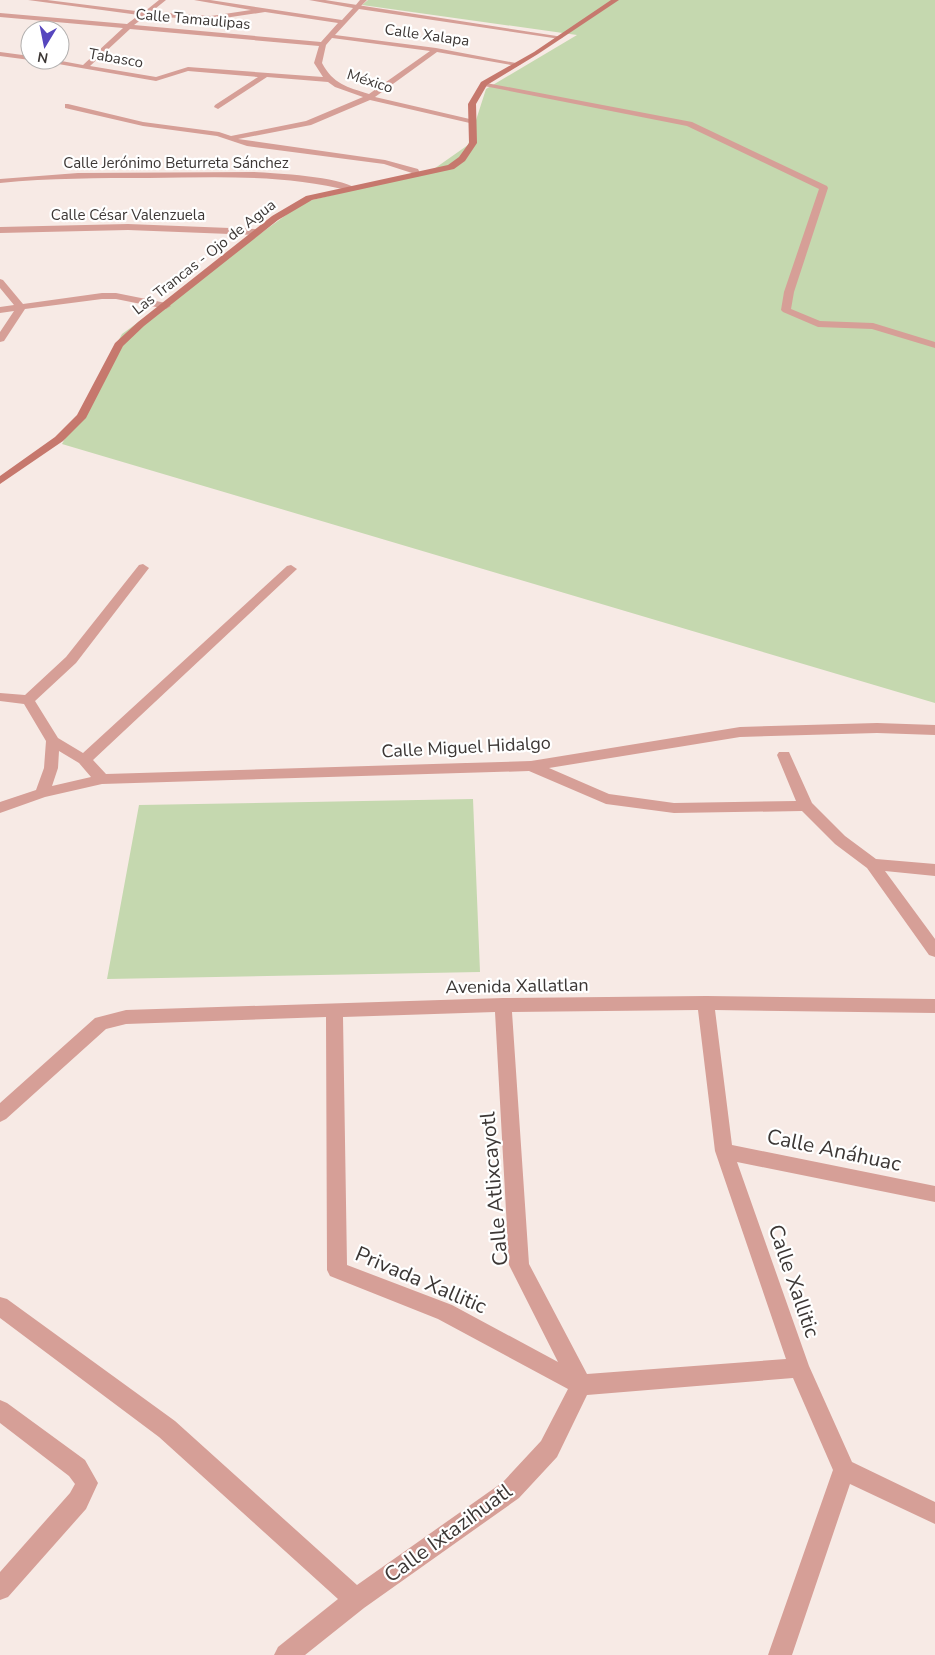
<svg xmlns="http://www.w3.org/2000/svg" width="935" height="1655" viewBox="0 0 935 1655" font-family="'Nunito Sans',sans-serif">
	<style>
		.green { fill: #c5d8af }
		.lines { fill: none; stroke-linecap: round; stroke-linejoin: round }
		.lane { fill: #d69f97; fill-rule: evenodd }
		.street { fill: #d69f97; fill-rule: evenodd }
		.secondary { fill: #c6786d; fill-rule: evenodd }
		.labels { text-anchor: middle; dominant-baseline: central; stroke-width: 4.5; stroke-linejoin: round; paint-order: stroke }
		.far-street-label { font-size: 15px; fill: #3c3735; stroke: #fff }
		.street-label { font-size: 18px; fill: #3c3735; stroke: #fff }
		.near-street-label { font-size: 21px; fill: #3c3735; stroke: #fff }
	</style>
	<rect width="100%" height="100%" fill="#f7eae5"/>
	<!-- green -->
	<path class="green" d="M368 0H935V703L62 444 122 334 304 202 431 171 468 145 486 89 577 35 362 5Z
		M473 799 480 972 107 979 139 805Z"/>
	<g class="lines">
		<!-- lane -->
		<path class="lane" d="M360 0H367L360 7H356L355 6Z"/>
		<!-- street -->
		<path class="street" d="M28 0H47L144 12 159 0H166L151 12 211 16 251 10 194 0H210L342 20 353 8 309 0H325L563 37 560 39 359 9 335 35 436 48 521 64 517 66 437 52 375 97 474 120V124L370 100 311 125 238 139 385 160 418 169 421 175 417 177 412 173 384 164 247 146 217 136 143 126 65 108V104H68L143 122 219 132 231 136 306 121 363 97 335 87 328 82 267 77 218 109 214 107 215 105 258 77 188 71 156 81 41 61 39 60H56L83 65 123 28 0 17V13L127 24 139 15ZM265 12 338 23 321 42 134 25 146 16 211 20ZM130 29 319 46 314 63 323 77 188 67 156 77 90 66ZM332 38 430 51 369 94C347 87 333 84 322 63L326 45Z
			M0 52 30 56V60L0 56Z
			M481 82 692 122 827 186 828 188 794 292 791 309 820 321 873 323 935 342V348L872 329 818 327 783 312 781 310 784 292 819 189 687 126 484 86H481Z
			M254 172C276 173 340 177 355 188L351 191C284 174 217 177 149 178 99 178 50 178 0 183V179L78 173Z
			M128 224 255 229 259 232 255 235 128 230 0 233V227Z
			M0 279 3 280 23 304 102 293H116L166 303 171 306 166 309 116 299H102L25 309 4 341 0 342V332L14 311 0 313V307L14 305 0 288Z
			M143 564 149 568 76 663 35 701 58 738 83 753 287 566 291 565 297 569 93 760 106 774 531 761 740 727 877 723 935 725V735L877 733 740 737 549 768 609 794 674 803 796 801 777 755 779 752H789L812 803 845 836 876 859 935 864V876L885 871 935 939V957L929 955 867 868 835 844 802 811 674 813 606 804 529 771 102 784 45 797 0 813V802L36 790 44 768 46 741 24 704 0 701V693L25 695 66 657 139 565ZM59 751 79 763 91 777 52 786 58 768Z
			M706 996 935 999V1013L715 1010 732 1145 935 1186V1202L737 1162 809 1366 852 1462 935 1502V1524L850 1484 792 1655H768L833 1470 793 1378 587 1395 557 1457 519 1498 364 1608 305 1655H274L278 1647 338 1599 159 1437 0 1318V1297L7 1299 175 1421 357 1585 503 1482 541 1441 568 1389 438 1319 330 1276 327 1270 326 1017 126 1024 106 1029 6 1119 0 1122V1103L95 1018 126 1010 503 998ZM698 1010 715 1151 786 1359 587 1374 529 1264 512 1012ZM495 1012 509 1265 558 1362 452 1305 347 1265 343 1017Z
			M0 1400 7 1403 85 1460 98 1483 86 1509 8 1597 0 1600V1572L70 1493 75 1484 69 1476 0 1423Z"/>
		<!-- secondary -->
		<path class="secondary" d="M611 0H619L538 54 487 85 476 104 477 143 465 161 454 169 312 200 278 220 144 326 123 346 86 418 63 441 0 484V476L55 437 77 415 115 343 138 322 272 216 306 196 448 165 459 157 469 143 468 104 481 82 534 52Z"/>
	</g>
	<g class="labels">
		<!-- far-street labels -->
		<g class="far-street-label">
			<text transform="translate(193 19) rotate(5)">Calle Tamaulipas</text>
			<text transform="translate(427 35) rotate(8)">Calle Xalapa</text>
			<text transform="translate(116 58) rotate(10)">Tabasco</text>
			<text transform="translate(370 81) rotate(18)">México</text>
			<text x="176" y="163">Calle Jerónimo Beturreta Sánchez</text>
			<text x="128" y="215">Calle César Valenzuela</text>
			<text transform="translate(204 257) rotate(-38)">Las Trancas - Ojo de Agua</text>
		</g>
		<!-- street labels -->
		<g class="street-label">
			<text transform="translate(466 747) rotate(-3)">Calle Miguel Hidalgo</text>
			<text transform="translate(517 986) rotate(-1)">Avenida Xallatlan</text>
		</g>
		<!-- near-street labels -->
		<g class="near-street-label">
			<text transform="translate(834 1150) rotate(12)">Calle Anáhuac</text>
			<text transform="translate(494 1189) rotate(-95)">Calle Atlixcayotl</text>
			<text transform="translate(421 1280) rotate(23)">Privada Xallitic</text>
			<text transform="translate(794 1281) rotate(71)">Calle Xallitic</text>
			<text transform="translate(448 1533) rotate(-36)">Calle Ixtazihuatl</text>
		</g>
	</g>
	<!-- north arrow -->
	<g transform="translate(45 45) rotate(190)"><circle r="24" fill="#ffffff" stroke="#b1afae"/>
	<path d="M0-4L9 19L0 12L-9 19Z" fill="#5646be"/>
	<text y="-8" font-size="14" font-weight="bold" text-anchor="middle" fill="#3c3735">N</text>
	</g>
</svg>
